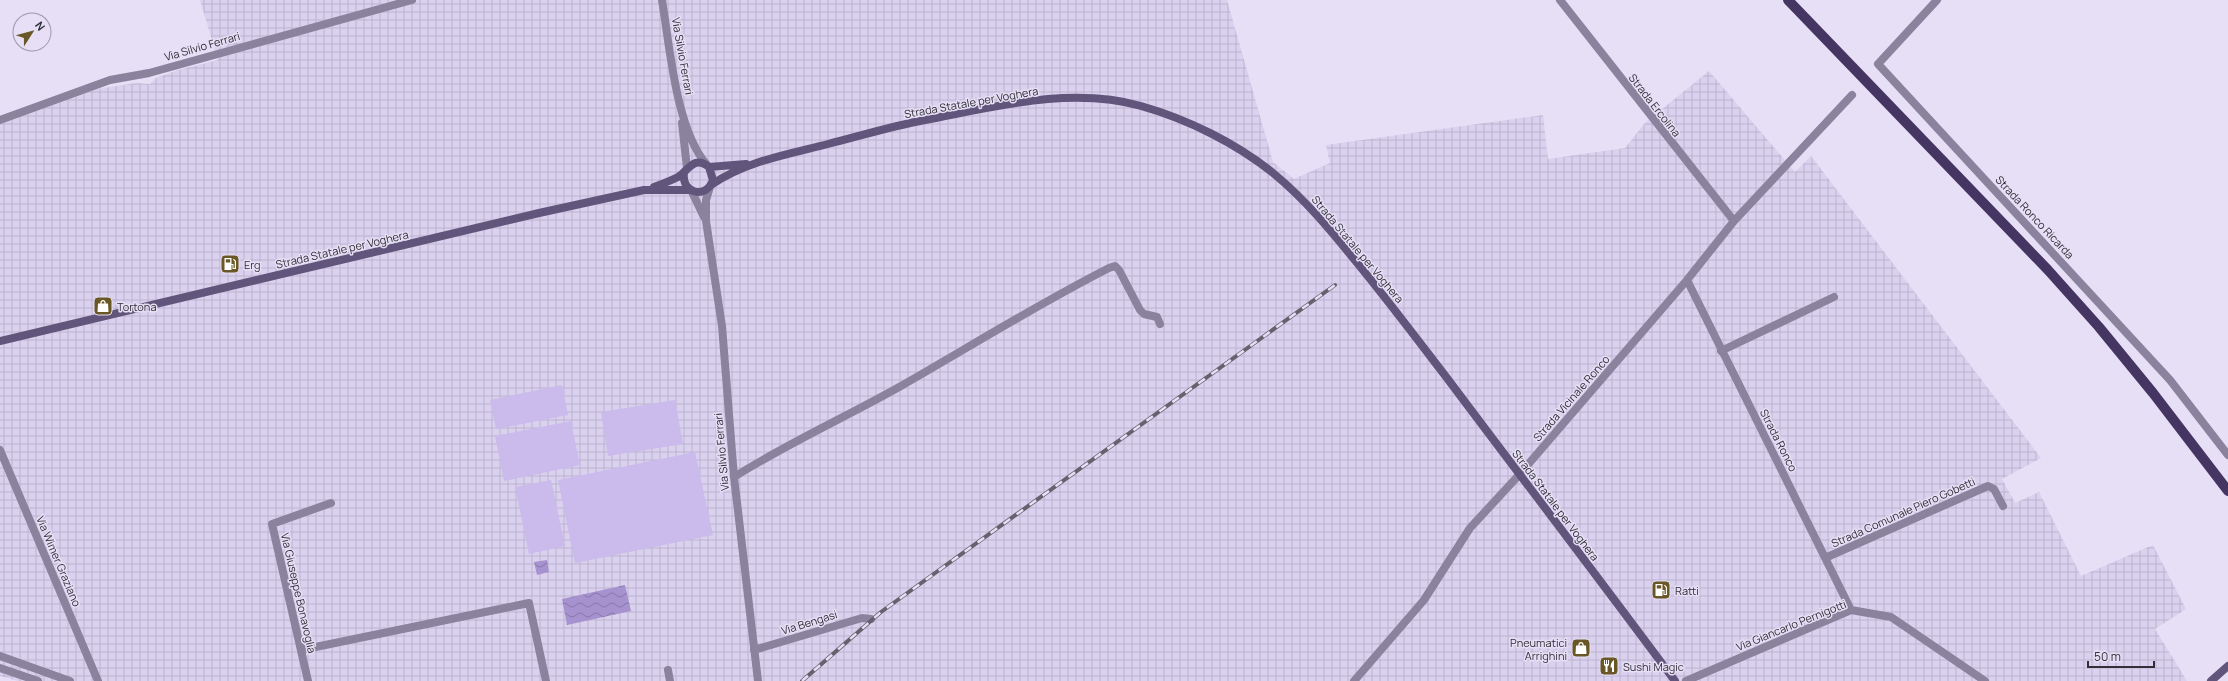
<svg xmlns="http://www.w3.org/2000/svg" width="2228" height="681" viewBox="0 0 2228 681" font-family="Manrope,sans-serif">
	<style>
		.industrial { fill: url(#industrial-grid) }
		.grass { fill: #cabbec }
		.water { fill: url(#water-waves) }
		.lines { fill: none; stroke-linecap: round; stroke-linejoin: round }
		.street { stroke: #8b839e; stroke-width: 8 }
		.secondary { stroke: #62557b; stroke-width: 8 }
		.primary { stroke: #453562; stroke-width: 10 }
		.rail-casing { stroke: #65626e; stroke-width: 4 }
		.rail { stroke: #e6dff6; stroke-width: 2.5; stroke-dasharray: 8; stroke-linecap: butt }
		.labels { text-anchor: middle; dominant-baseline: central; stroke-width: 3; stroke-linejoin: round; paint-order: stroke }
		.street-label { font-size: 11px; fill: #302e36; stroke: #e6dff6 }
		.poi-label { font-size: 11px; fill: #302e36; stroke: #e6dff6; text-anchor: start }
	</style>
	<defs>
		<pattern id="industrial-grid" width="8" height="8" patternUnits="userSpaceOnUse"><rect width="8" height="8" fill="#dad1ef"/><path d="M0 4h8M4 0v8" fill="none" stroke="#bbb4ce"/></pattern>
		<pattern id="water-waves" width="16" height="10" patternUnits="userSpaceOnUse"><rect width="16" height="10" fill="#a692cf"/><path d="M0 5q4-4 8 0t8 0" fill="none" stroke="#8878a9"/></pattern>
	</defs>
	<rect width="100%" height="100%" fill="#e6dff6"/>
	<!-- industrial -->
	<path class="industrial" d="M200 0H1227L1273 162 1294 179 1330 163 1326 145 1543 115 1548 159 1625 148 1645 123 1709 71 1795 172 1811 156 2041 458 2002 479 2015 503 2039 492 2081 576 2153 545 2186 609 2155 629 2187 681H18L0 676V124L97 89 136 83 150 84 156 78 178 70 218 60Z"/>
	<!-- grass -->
	<path class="grass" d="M562 385 568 415 496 429 490 400Z
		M675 400 683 444 608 456 601 412Z
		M571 421 580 465 504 481 495 436Z
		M695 452 713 535 575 563 558 480Z
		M551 480 565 546 529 554 515 487Z"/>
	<!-- water -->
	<path class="water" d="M547 560 549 572 537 575 534 562Z
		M625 585 631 611 567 625 562 599Z"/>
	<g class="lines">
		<!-- street -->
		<path class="street" d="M662 0C670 48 676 130 707 165
			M1560 0 1734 221
			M1937 0 1878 64 2170 380 2228 455
			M0 120 110 80 149 73 412 0
			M682 123 687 168
			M710 187 706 200V221L722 326 734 477 758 681
			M691 190 704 217
			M1687 280 1851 610
			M1721 351 1834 297
			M0 450 98 681
			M734 477C788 443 846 417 901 386 971 346 1038 304 1109 268L1115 266 1119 270 1140 310 1144 314 1157 317 1160 324
			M1825 558 1988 486 1994 489 2003 506
			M301 650 529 603 546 681
			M754 650 862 618 871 619
			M0 656 70 681
			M0 668 38 681
			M668 670 670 681
			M308 681 272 524 331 503
			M1354 681 1424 600 1470 528 1519 475 1687 280 1734 221 1852 95
			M1686 681 1851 610 1891 617 1985 681"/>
		<!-- secondary -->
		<path class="secondary" d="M709 167 746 164
			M711 185C746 161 789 154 828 144 860 136 892 126 925 120 994 107 1071 86 1141 106 1187 119 1236 143 1273 173 1306 200 1332 232 1358 264 1390 303 1420 343 1450 382 1525 482 1601 581 1675 681
			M654 187C662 184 670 181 678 177 689 170 694 155 709 167L713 180C706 200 681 193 684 173
			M0 341 539 213 644 190H690
			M2211 681 2228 666"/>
		<!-- primary -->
		<path class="primary" d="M1788 0 2048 270 2099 327 2153 393 2228 491"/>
		<defs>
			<path id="rail" d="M802 681 881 612 1335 285"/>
		</defs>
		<!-- rail casing -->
		<use href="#rail" class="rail-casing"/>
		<!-- rail -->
		<use href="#rail" class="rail"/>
	</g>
	<!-- icons -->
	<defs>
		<symbol id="fuel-square" viewBox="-11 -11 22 22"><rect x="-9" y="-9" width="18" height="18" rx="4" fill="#695725" stroke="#e6dff6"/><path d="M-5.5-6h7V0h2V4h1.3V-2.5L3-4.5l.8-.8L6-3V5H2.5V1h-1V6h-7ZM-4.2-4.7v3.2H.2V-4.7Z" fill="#fff"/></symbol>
		<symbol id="shop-square" viewBox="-11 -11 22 22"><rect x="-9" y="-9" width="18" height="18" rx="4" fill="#695725" stroke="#e6dff6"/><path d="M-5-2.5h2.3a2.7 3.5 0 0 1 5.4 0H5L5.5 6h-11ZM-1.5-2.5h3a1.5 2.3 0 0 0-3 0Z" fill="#fff"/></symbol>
		<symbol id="restaurant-square" viewBox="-11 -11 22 22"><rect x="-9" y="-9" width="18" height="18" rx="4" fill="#695725" stroke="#e6dff6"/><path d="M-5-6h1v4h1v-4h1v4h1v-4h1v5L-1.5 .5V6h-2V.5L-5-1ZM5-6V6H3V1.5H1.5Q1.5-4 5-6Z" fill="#fff"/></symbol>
	</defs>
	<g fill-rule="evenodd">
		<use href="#fuel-square" x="219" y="253" width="22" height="22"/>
		<use href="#shop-square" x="92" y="295" width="22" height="22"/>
		<use href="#fuel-square" x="1650" y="579" width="22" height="22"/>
		<use href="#shop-square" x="1570" y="637" width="22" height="22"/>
		<use href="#restaurant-square" x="1598" y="655" width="22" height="22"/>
	</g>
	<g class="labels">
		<!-- street labels -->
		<g class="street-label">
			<text transform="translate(202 46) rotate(-16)">Via Silvio Ferrari</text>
			<text transform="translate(683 56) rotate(80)">Via Silvio Ferrari</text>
			<text transform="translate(971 102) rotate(-10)">Strada Statale per Voghera</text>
			<text transform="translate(1655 105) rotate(52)">Strada Ercolina</text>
			<text transform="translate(2035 217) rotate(47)">Strada Ronco Ricarda</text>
			<text transform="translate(342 249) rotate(-13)">Strada Statale per Voghera</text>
			<text transform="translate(1358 249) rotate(50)">Strada Statale per Voghera</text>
			<text transform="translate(1571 398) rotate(-49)">Strada Vicinale Ronco</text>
			<text transform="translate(1779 440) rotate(63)">Strada Ronco</text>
			<text transform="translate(721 452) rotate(-95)">Via Silvio Ferrari</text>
			<text transform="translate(1556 505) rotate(53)">Strada Statale per Voghera</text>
			<text transform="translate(1903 512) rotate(-24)">Strada Comunale Piero Gobetti</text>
			<text transform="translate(59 561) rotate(67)">Via Wimer Graziano</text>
			<text transform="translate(299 593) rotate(77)">Via Giuseppe Bonavoglia</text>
			<text transform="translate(809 622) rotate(-17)">Via Bengasi</text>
			<text transform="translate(1791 625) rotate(-22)">Via Giancarlo Pernigotti</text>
		</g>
		<!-- poi labels -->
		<g class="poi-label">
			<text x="244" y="264">Erg</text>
			<text x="117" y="306">Tortona</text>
			<text x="1675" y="590">Ratti</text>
			<text x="1567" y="642" text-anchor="end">Pneumatici<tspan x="1567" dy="13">Arrighini</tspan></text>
			<text x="1623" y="666">Sushi Magic</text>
		</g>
	</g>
	<!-- north arrow -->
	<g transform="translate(32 32) rotate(54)"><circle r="19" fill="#e6dff6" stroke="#9d98a9"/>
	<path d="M0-3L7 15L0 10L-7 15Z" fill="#695725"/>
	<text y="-6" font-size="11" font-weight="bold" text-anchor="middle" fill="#302e36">N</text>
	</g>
	<!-- scale -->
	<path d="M2088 661v6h66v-6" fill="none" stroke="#302e36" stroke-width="2"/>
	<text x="2094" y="661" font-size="12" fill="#302e36" stroke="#e6dff6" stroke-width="3" paint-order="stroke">50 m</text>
</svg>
